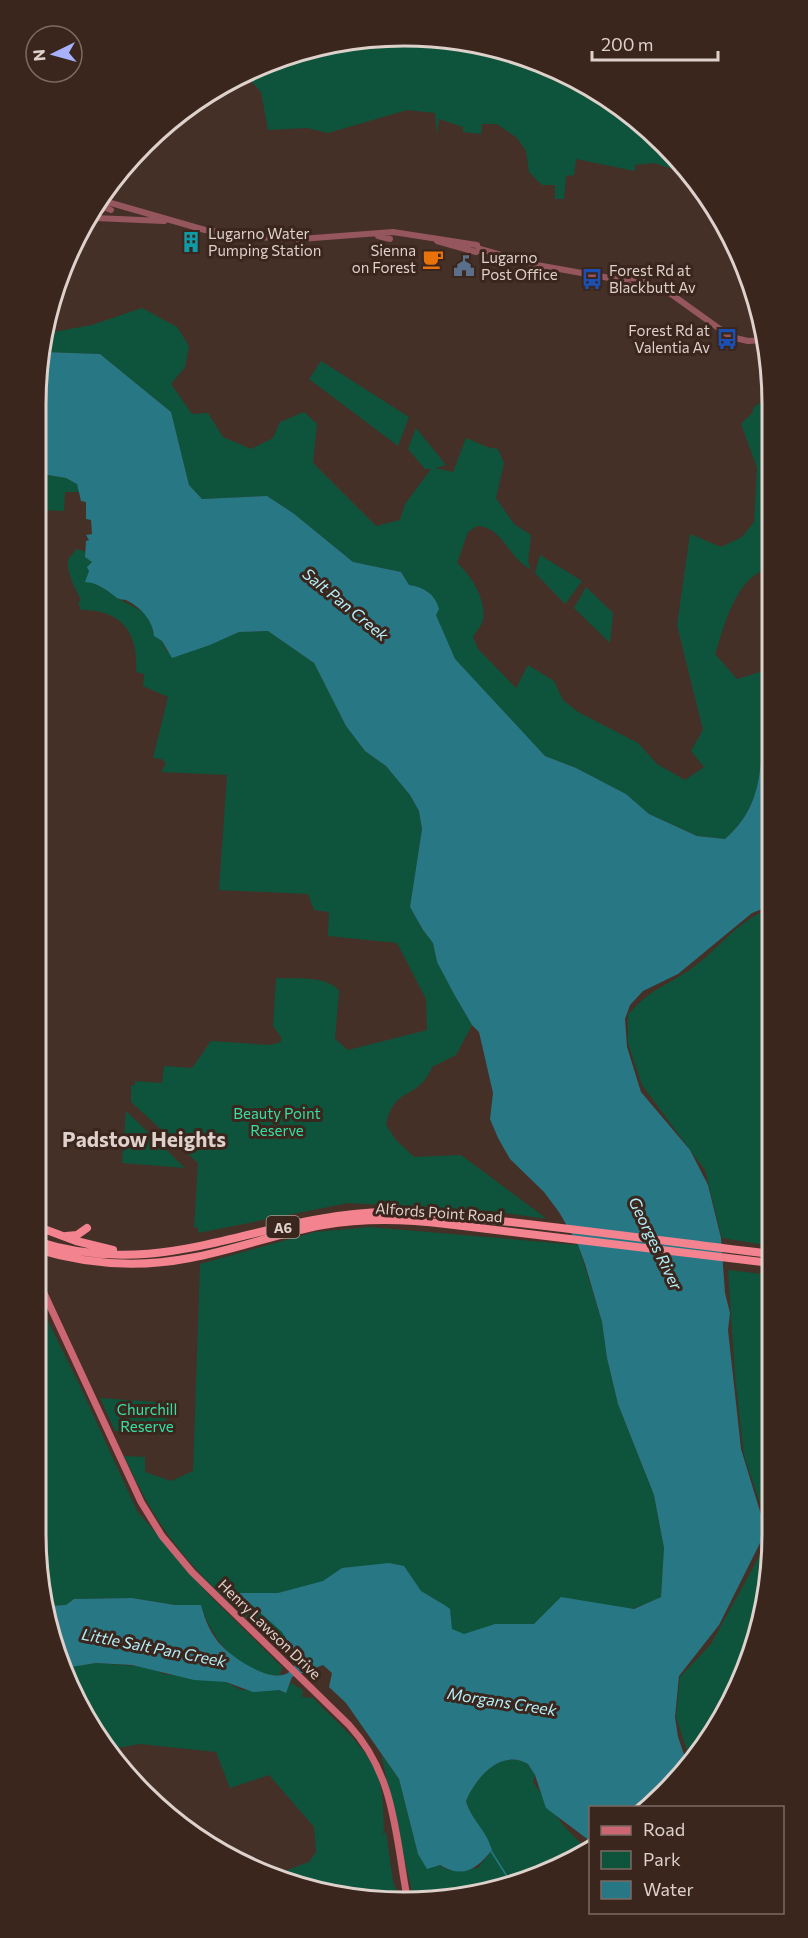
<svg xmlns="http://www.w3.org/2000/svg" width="808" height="1938" viewBox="0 0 808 1938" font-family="Commissioner,sans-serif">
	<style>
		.green { fill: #0e543c }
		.water { fill: #287784 }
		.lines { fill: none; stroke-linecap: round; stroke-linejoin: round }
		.stream { stroke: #287784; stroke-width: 1.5 }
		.tertiary { stroke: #96565d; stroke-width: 6 }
		.secondary { stroke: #cb6672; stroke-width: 7 }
		.trunk { stroke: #f48390; stroke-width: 8 }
		.labels { text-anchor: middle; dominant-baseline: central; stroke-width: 6; stroke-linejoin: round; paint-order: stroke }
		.shield { fill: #3a261d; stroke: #ad9e97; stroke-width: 1.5 }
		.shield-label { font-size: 14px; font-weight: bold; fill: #ded1cb }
		.poi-label { font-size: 15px; fill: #ded1cb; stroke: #3a261d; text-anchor: start }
		.park-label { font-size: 15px; fill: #34e0a6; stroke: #3a261d }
		.street-label { font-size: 15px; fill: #ded1cb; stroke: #3a261d }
		.water-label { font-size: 16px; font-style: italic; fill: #b2effb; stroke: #3a261d }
		.district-label { font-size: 21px; font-weight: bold; fill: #ded1cb; stroke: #3a261d }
		.rim { fill: none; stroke: #ded1cb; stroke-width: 3 }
	</style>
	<rect width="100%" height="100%" fill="#443027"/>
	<!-- green -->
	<path class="green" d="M380 37 522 55 608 98 681 162 688 174 654 163 635 165V171L576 159 574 175 566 176 564 199H555V185H542L529 172 526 151 517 138 497 124H482L481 134 463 132V127L439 119 437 135 435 113 407 110 328 133 307 128 268 130 261 92 245 74H242Z
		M142 308 177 327 189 346 185 367 171 384 192 414 208 413 223 437 251 449 273 438 280 422 304 412 317 424 313 463 376 526 400 520 405 504 431 469H425L408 449 416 428 446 465 435 468 453 472 466 438 487 447 498 449 504 463 496 498 514 524 531 535 528 562 531 569C508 559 504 527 477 526L468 532 457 563C471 575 487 601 483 620 482 625 476 632 473 637L478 649 516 688 528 665 554 681 563 700 578 712 638 743 657 764 685 780 704 767 691 751 703 730 677 625 690 534 721 547 742 537 754 522 757 468 741 424 753 412V408L769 396V569C736 575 724 627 715 654L737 679 770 669V739L762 746C760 784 755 813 725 839L698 836 649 814 626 794 576 768 545 756 454 659 436 615 409 585 401 572 353 562 293 513 267 496 202 499 189 485 171 412 100 354 45 352 48 333 92 325Z
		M321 361 409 417 398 446 309 379Z
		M36 473 66 478 77 483 80 492H65L64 511 42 510V495L36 494Z
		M76 549 84 551 92 562 87 577 95 584 114 593 117 598 140 610 151 620 153 633 162 641 167 652 210 645 239 632 268 631 314 663 346 726 365 751 386 766 410 795 419 811 422 829 410 907 423 930 433 943 437 962 472 1025 456 1055 432 1067C418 1101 394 1085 386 1125L396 1140 414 1157 461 1155 547 1219 491 1211 348 1203 198 1233V1227L194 1228 198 1163 131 1102V1086L135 1085V1081L162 1083 164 1066 192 1068 211 1041 270 1045 281 1042V1037L273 1026 276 978C295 979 327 975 339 991L335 1039 348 1050 427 1030 426 999 397 943 328 936 329 912 314 910 308 894 219 890 227 775 161 772 166 763 162 759 153 758 168 697 143 686 144 674 136 672C139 634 122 609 81 610L78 602 81 600C75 588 67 574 68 561 69 557 74 553 76 549Z
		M540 555 582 581 565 604 535 573Z
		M586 587 613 613 610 643 574 608Z
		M770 909 771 1246 722 1238 705 1170 642 1085 628 1043V1015C649 990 662 988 688 971 717 952 737 920 770 909Z
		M126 1111 185 1168 122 1163Z
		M370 1227 578 1245 602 1322 607 1358 618 1404 654 1495 664 1548 661 1597C553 1648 417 1638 300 1642L297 1661C242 1615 184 1568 149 1505 140 1490 132 1472 124 1456L145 1457V1472L171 1481 193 1471 200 1264 315 1232Z
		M728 1270 771 1275 772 1534 753 1652 696 1758 691 1763 676 1717 680 1677 711 1644 771 1535 744 1456 735 1376Z
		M36 1297 81 1388 137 1511 211 1597 282 1667 280 1675C241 1677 211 1638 201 1605H175L132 1598 74 1599 66 1605 48 1606 36 1534V1453L44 1350 36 1349Z
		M100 1398 168 1403 165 1434 115 1431Z
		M96 1663 148 1667 164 1674 226 1682 241 1690H279L284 1693 291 1683 303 1690 302 1697 313 1698C335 1721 367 1746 378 1777 384 1794 383 1815 384 1832L381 1836 386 1832 393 1881 399 1897 356 1899 279 1873 309 1862 316 1852 314 1827 269 1775 230 1788 216 1752 140 1744 111 1749 65 1668Z
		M381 1754 399 1779 418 1854 448 1870 478 1868 492 1850C485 1828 471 1821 466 1801 475 1779 500 1748 528 1764L535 1775 533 1782 563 1825 586 1849 514 1879 508 1873 512 1880 476 1895 413 1897Z"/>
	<!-- water -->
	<path class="water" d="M45 352 100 354 171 412 189 485 202 499 267 496 293 513 353 562 401 572 409 585C424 587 435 594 439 609L436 615 455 659 545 756 576 768 626 794 649 814 697 836 725 839C755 813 760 784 762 746L770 739V906L752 913 678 974 643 991 630 1005 625 1019 627 1047 641 1092 690 1150 708 1185 721 1238 725 1293 730 1313 728 1330 741 1449 766 1531 719 1625 679 1676 675 1717 678 1737 688 1766 643 1807 590 1808V1841L546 1808 535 1775 528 1764C500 1748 475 1779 466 1801 471 1820 486 1829 492 1850 477 1869 463 1879 440 1865L427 1869 418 1854 399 1779 346 1703 329 1687 332 1673 323 1665 292 1677 286 1693 279 1690 253 1692 226 1682 194 1680 132 1665 96 1663 65 1668 56 1653 48 1606 66 1605 74 1599 132 1598 175 1605H201C205 1620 211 1635 222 1646 237 1662 291 1697 297 1657L282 1632 238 1593H278L323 1581 342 1568 389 1563 404 1566 421 1591 446 1606 450 1609 452 1629 464 1634 495 1624H534L561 1597 634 1609 661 1597 664 1548 654 1495 618 1404 607 1358 602 1322 585 1264 578 1245 559 1212 544 1192 510 1159 498 1138 490 1119 493 1093 479 1032 472 1025 454 994 437 962 433 943 423 930 410 907 422 829 419 811 410 795 386 766 365 751 346 726 314 663 268 631 239 632 210 645 172 658 162 641 154 636C153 621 141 607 126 600 125 600 118 599 117 598 108 591 97 582 85 582L89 571 87 567 92 562 85 557 86 541 89 540 86 535 92 534 91 520 86 519V502L81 501 77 484 66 478 36 473V404Z"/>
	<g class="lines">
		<!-- stream -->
		<path class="stream" d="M491 1851 510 1881"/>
		<!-- tertiary -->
		<path class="tertiary" d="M104 201 205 230 255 237 300 239 393 232 477 245
			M107 202 106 208 111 210
			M97 213 106 207
			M95 218 164 221
			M378 236 390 239
			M437 241 476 252 480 249
			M480 249 537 265 615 279 630 285
			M615 279 636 278 671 294 731 337 748 341 765 340
			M637 286 649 287"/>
		<!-- secondary -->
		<path class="secondary" d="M36 1276 141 1502 162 1536 192 1572 349 1725C395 1775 395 1833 407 1897
			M36 1288 45 1305"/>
		<!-- trunk -->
		<path class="trunk" d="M36 1226 76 1241 113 1250
			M66 1236 77 1235 87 1228
			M36 1241C167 1284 262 1213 388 1212 426 1211 463 1217 501 1221 591 1231 681 1243 771 1254
			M36 1249C85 1264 139 1268 190 1258 235 1250 278 1233 323 1225 364 1218 405 1219 446 1224L771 1263"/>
	</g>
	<!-- icons -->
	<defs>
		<symbol id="building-bare" viewBox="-9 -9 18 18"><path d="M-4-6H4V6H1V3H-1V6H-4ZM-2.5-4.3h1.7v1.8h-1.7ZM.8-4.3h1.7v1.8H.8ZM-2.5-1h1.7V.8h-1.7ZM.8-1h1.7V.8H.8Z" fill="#0f9aa8" stroke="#3a261d" stroke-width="2.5" paint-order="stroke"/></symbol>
		<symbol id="cafe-bare" viewBox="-9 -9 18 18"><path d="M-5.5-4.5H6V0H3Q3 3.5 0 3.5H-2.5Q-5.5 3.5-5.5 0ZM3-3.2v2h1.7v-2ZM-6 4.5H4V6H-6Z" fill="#e8710a" stroke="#3a261d" stroke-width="2.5" paint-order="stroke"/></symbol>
		<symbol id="civic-bare" viewBox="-9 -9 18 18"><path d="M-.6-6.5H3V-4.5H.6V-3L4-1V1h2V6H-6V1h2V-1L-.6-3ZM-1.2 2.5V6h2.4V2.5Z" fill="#5c6f8a" stroke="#3a261d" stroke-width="2.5" paint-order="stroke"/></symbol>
		<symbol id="bus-bare" viewBox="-9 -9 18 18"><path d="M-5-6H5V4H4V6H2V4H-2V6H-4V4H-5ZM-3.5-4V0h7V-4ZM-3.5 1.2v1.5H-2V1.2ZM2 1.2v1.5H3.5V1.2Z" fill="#1a4fb4" stroke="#3a261d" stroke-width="2.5" paint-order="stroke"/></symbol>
	</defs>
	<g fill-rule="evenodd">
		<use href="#building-bare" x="176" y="227" width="30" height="30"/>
		<use href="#cafe-bare" x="418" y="244" width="30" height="30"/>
		<use href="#civic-bare" x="449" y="251" width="30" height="30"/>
		<use href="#bus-bare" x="577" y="264" width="30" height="30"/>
		<use href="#bus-bare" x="712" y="324" width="30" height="30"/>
	</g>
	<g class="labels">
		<!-- shield labels -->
		<rect class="shield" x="266.5" y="1216" width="33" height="22" rx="4.5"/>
		<g class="shield-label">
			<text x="283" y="1227">A6</text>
		</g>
		<!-- poi labels -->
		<g class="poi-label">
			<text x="208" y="233">Lugarno Water<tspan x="208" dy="17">Pumping Station</tspan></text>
			<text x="416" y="250" text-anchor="end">Sienna<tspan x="416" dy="17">on Forest</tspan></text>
			<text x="481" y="257">Lugarno<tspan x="481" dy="17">Post Office</tspan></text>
			<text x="609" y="270">Forest Rd at<tspan x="609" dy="17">Blackbutt Av</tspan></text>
			<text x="710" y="330" text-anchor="end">Forest Rd at<tspan x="710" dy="17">Valentia Av</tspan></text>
		</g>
		<!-- park labels -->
		<g class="park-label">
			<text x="277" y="1113">Beauty Point<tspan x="277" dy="17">Reserve</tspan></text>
			<text x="147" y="1409">Churchill<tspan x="147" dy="17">Reserve</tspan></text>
		</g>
		<!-- street labels -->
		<g class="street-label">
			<text transform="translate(439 1212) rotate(4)">Alfords Point Road</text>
			<text transform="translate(270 1629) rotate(44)">Henry Lawson Drive</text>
		</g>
		<!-- water labels -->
		<g class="water-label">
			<text transform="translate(346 604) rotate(39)">Salt Pan Creek</text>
			<text transform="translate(656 1243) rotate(64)">Georges River</text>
			<text transform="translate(154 1647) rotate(11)">Little Salt Pan Creek</text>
			<text transform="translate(502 1701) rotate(9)">Morgans Creek</text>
		</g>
		<!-- district labels -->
		<g class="district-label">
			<text x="144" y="1138">Padstow Heights</text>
		</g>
	</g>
	<!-- crop -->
	<path d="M0 0H808V1938H0ZM404 46H404A358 358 0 0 1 762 404V1534A358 358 0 0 1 404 1892H404A358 358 0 0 1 46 1534V404A358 358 0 0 1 404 46Z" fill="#3a261d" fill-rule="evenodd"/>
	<path class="rim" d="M404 46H404A358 358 0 0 1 762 404V1534A358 358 0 0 1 404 1892H404A358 358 0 0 1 46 1534V404A358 358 0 0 1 404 46Z"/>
	<!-- legend -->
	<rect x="589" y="1806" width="195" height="108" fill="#3a261d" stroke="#7c6a63" stroke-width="1.5"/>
	<rect x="601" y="1826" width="30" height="9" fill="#cb6672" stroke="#7c6a63" stroke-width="1.5"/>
	<text x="643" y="1836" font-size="18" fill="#ded1cb">Road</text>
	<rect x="601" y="1851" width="30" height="18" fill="#0e543c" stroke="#7c6a63" stroke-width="1.5"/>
	<text x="643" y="1866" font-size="18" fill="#ded1cb">Park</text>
	<rect x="601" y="1881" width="30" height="18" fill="#287784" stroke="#7c6a63" stroke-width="1.5"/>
	<text x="643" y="1896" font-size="18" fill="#ded1cb">Water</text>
	<!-- north arrow -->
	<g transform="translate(54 54) rotate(265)"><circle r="28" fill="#3a261d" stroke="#7c6a63" stroke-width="1.5"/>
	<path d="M0-4.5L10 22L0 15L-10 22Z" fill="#a7b1fc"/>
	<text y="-9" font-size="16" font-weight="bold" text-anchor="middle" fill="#ded1cb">N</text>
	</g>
	<!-- scale -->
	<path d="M592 51v9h126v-9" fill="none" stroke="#ded1cb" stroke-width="3"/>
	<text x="601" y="51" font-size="18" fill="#ded1cb" stroke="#3a261d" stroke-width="4.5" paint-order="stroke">200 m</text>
</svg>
